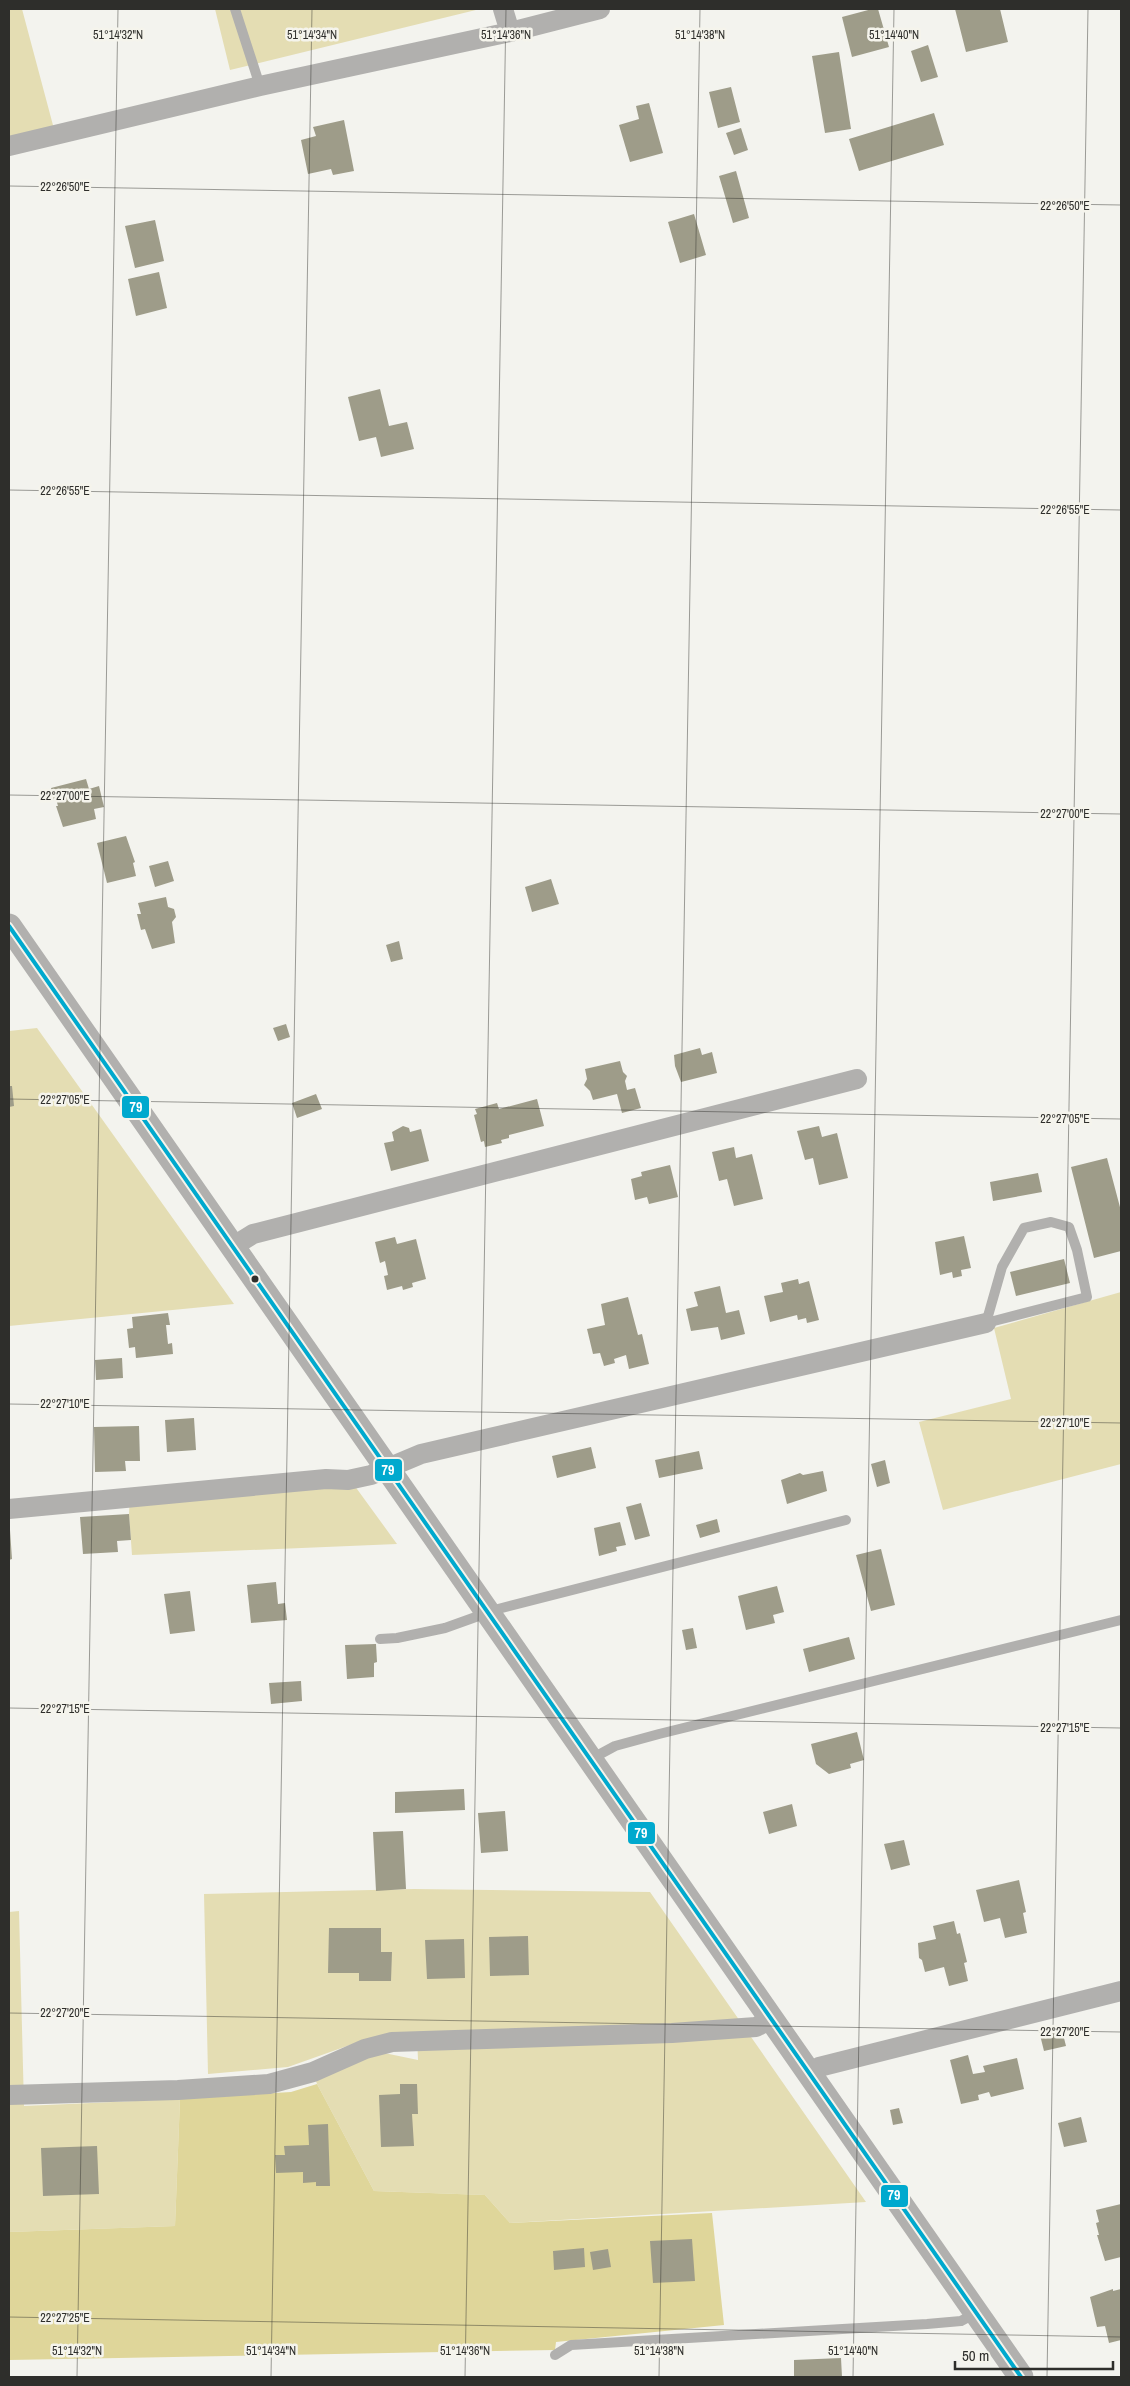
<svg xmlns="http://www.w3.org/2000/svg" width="1130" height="2386" viewBox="0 0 1130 2386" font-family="'Archivo Narrow',sans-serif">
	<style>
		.green { fill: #e4ddb3 }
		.forest { fill: #dfd69a }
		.building { fill: #9e9c89 }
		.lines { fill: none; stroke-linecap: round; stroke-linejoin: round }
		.service { stroke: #b1b0ae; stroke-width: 10 }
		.minor { stroke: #b1b0ae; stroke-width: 20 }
		.tertiary { stroke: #b1b0ae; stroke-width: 25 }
		.bus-1-casing { stroke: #f5f4ec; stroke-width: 8 }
		.bus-1 { stroke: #00a9ce; stroke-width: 4 }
		.ticks { fill: none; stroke: #2e2e2b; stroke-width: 1; stroke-opacity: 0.45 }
		.bus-dot { fill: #2e2e2b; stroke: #f5f4ec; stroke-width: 2 }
		.ticks-label { font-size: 12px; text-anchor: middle; fill: #2e2e2b; stroke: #f5f4ec; stroke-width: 5; stroke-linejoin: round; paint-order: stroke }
		.line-badge { stroke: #f5f4ec; stroke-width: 2 }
		.badge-label { font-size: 14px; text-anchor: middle; font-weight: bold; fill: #fff }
	</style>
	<rect width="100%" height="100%" fill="#f3f3ee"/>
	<!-- green -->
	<path class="green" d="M9 9H22L54 129 9 140Z
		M215 9H480L230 70Z
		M37 1028 234 1304 9 1326V1031Z
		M1121 1292V1464L943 1510 919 1422 1011 1399 994 1328Z
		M349 1478 397 1544 132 1555 129 1514 130 1494Z
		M414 1889 650 1892 866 2202 510 2223 485 2195 374 2191 317 2084 313 2072 365 2049 418 2060 417 2035 364 2040 288 2067 208 2074 204 1894Z
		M19 1911 24 2106 180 2099 175 2226 9 2232V1912Z"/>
	<!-- forest -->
	<path class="forest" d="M317 2084 374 2191 485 2195 510 2223 712 2213 724 2325 556 2342 555 2350 9 2360V2232L175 2226 180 2099 291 2092Z"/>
	<!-- building -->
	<path class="building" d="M872 9H878L889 47 852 57 842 17Z
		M955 9H1000L1008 42 966 52Z
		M928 45 938 77 921 82 911 51Z
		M839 52 851 129 825 133 812 56Z
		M731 87 740 122 718 128 709 92Z
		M649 103 663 153 630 162 619 125 639 119 636 106Z
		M934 113 944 145 859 171 849 139Z
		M344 120 354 171 333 175 331 169 308 174 301 140 316 136 313 127Z
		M741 128 748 150 734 155 726 133Z
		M736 171 749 218 733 223 719 176Z
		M694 214 706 255 680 263 668 222Z
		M155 220 164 261 135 268 125 226Z
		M159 272 167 308 136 316 128 279Z
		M380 389 389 426 407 422 414 449 381 457 376 437 359 441 348 397Z
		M86 779 89 789 99 786 104 807 94 809 96 819 63 827 56 806H58L56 799 54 800 51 788Z
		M126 836 135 862 133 863 136 876 107 883 97 843Z
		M168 861 174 881 155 887 149 866Z
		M551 879 559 904 532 912 525 887Z
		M166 897 168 907 174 909 176 917 172 922 175 943 152 949 145 929 141 930 137 914H141L138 903Z
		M399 941 403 959 391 962 386 945Z
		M286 1024 290 1037 278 1041 273 1028Z
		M700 1048 702 1055 712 1052 717 1073 681 1082 675 1066 674 1055Z
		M620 1061 623 1072 627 1076 625 1081 627 1090 635 1088 641 1108 622 1113 617 1094 593 1100 590 1091 584 1085 587 1079 585 1069Z
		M9 1086H12L14 1106 9 1107Z
		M316 1094 322 1109 297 1118 292 1103Z
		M537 1099 544 1126 509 1135V1138L501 1140 502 1143 485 1147 484 1141 481 1142 474 1115 477 1114 475 1109 497 1103 499 1109Z
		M403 1126 409 1128 410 1132 421 1129 429 1161 391 1171 384 1143 394 1141 392 1132Z
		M819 1126 822 1137 837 1133 848 1178 819 1185 813 1158 805 1160 797 1131Z
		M734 1147 736 1158 752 1154 763 1199 734 1206 727 1179 719 1181 712 1152Z
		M1107 1158 1121 1211V1251L1094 1258 1071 1167Z
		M670 1165 678 1197 649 1204 647 1197 635 1200 631 1179 642 1176 641 1172Z
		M1038 1173 1042 1192 993 1201 990 1182Z
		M964 1236 971 1268 961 1270 962 1276 953 1278 952 1272 940 1275 935 1242Z
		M395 1237 397 1244 416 1239 426 1279 412 1283 413 1287 403 1290 402 1286 387 1290 384 1276 388 1275 385 1261 380 1263 375 1242Z
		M1064 1259 1070 1283 1016 1296 1010 1272Z
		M798 1279 799 1284 809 1281 819 1320 807 1323 806 1318 798 1320 797 1315 770 1322 764 1296 783 1292 781 1283Z
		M720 1286 726 1313 739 1310 745 1334 721 1340 718 1327 691 1331 686 1309 698 1306 694 1292Z
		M628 1297 638 1335 642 1334 649 1364 629 1369 626 1355 614 1359 615 1363 604 1366 600 1353 593 1354 587 1329 605 1325 601 1304Z
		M168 1313 170 1325H166L168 1344 172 1343 173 1354 136 1358 135 1347 129 1348 127 1329 133 1328 132 1317Z
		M122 1358 123 1378 96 1380 95 1360Z
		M194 1418 196 1450 167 1452 165 1420Z
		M139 1426 140 1461H125L126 1471 95 1472 94 1427Z
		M591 1447 596 1468 557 1478 552 1456Z
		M699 1451 703 1469 659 1478 655 1460Z
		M885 1460 890 1483 877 1487 871 1464Z
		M823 1471 827 1491 787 1504 781 1480 800 1473 803 1475Z
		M641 1503 650 1536 635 1540 626 1507Z
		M129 1514 131 1540 117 1541 118 1552 83 1554 80 1517Z
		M717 1519 720 1532 700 1538 696 1525Z
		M620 1522 626 1545 616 1547 617 1551 599 1556 594 1528Z
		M10 1530 12 1559 9 1560V1531Z
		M881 1549 895 1605 871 1611 856 1555Z
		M276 1582 278 1604 285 1603 287 1620 251 1623 247 1585Z
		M777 1586 784 1612 773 1615 775 1623 746 1630 738 1596Z
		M190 1591 195 1631 170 1634 164 1594Z
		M693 1628 697 1648 686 1650 682 1630Z
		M849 1637 855 1659 809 1672 803 1649Z
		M376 1644 377 1662 374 1663V1677L347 1679 345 1645Z
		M301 1681 302 1701 271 1704 269 1683Z
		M857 1732 864 1760 850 1764 851 1768 829 1774 816 1764 811 1744Z
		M464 1789 465 1810 395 1813V1792Z
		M792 1804 797 1826 769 1834 763 1812Z
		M505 1811 508 1851 481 1853 478 1813Z
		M403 1831 406 1889 376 1891 373 1832Z
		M904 1840 910 1865 891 1870 884 1844Z
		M1019 1880 1026 1912 1023 1913 1027 1933 1005 1938 1000 1918 984 1922 976 1890Z
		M954 1921 957 1934 960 1933 967 1962 964 1963 968 1981 949 1986 944 1967 925 1972 922 1960 919 1958 918 1943 936 1939 933 1926Z
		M329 1928H381V1952H392L391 1981H359V1973H328Z
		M528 1936 529 1975 490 1976 489 1937Z
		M464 1939 465 1978 427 1979 425 1940Z
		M1061 2026 1066 2046 1044 2051 1039 2031Z
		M968 2055 973 2074 985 2072 983 2066 1017 2058 1024 2089 991 2097 989 2092 978 2095 979 2100 961 2104 950 2060Z
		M400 2084H417L418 2114H412L414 2146 381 2147 379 2095 400 2094Z
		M899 2108 903 2123 893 2125 890 2110Z
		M1081 2117 1087 2142 1064 2147 1058 2123Z
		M328 2124 330 2186H316V2182L303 2183V2172L276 2173 275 2155H285L284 2146 309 2145 308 2125Z
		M97 2146 99 2194 43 2196 41 2148Z
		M1121 2204V2257L1105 2261 1097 2235H1099L1096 2223 1099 2222 1096 2210Z
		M692 2239 695 2281 653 2283 650 2241Z
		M584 2248 585 2267 554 2270 553 2251Z
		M608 2249 611 2267 593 2270 590 2252Z
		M1113 2289V2291L1121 2289V2340L1109 2343 1105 2326 1097 2327 1090 2297Z
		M841 2358 842 2377H794V2360Z"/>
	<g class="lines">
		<!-- service -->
		<path class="service" d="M235 9 260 86
			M1051 1222 1069 1227 1077 1250 1087 1297 986 1323 1002 1267 1024 1228Z
			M380 1639 397 1638 445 1628 498 1609 846 1520
			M591 1759 615 1746 659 1734 1121 1620
			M555 2355 571 2345 927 2324 961 2321 976 2313"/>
		<!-- minor -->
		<path class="minor" d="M503 9 510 32
			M9 146 260 86 510 32 600 9
			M232 1247 253 1234 857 1079
			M9 1509 326 1479 348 1480 371 1475 421 1454 986 1323
			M808 2072 819 2067 1121 1991
			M9 2095 178 2090 269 2084 313 2072 365 2049 392 2042 672 2033 756 2027 771 2019"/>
		<!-- tertiary -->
		<path class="tertiary" d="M9 926 1021 2377"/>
		<defs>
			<path id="bus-1" d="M9 926 1021 2377"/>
		</defs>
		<!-- bus-1 casing -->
		<use href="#bus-1" class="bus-1-casing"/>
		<!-- bus-1 -->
		<use href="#bus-1" class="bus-1"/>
	</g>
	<!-- ticks -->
	<path class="ticks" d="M9 186 1121 205M9 490 1121 510M9 795 1121 814M9 1099 1121 1119M9 1404 1121 1423M9 1708 1121 1728M9 2013 1121 2032M9 2317 1121 2337M77 2377 118 9M271 2377 312 9M465 2377 506 9M659 2377 700 9M853 2377 894 9M1047 2377 1088 9"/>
	<!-- markers -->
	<circle class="bus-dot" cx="255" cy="1279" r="4.5"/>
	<g class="ticks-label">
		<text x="118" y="39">51°14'32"N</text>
		<text x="312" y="39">51°14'34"N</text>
		<text x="506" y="39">51°14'36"N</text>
		<text x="700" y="39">51°14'38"N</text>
		<text x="894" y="39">51°14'40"N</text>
		<text x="65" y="191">22°26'50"E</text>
		<text x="1065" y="210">22°26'50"E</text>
		<text x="65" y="495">22°26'55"E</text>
		<text x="1065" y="514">22°26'55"E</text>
		<text x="65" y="800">22°27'00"E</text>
		<text x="1065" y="818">22°27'00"E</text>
		<text x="65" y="1104">22°27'05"E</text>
		<text x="1065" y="1123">22°27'05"E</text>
		<text x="65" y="1408">22°27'10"E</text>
		<text x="1065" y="1427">22°27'10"E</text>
		<text x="65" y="1713">22°27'15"E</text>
		<text x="1065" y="1732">22°27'15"E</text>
		<text x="65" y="2017">22°27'20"E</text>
		<text x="1065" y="2036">22°27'20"E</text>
		<text x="65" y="2322">22°27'25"E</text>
		<text x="77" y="2355">51°14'32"N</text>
		<text x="271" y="2355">51°14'34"N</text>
		<text x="465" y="2355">51°14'36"N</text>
		<text x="659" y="2355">51°14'38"N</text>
		<text x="853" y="2355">51°14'40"N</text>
	</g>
	<g class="line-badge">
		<rect x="121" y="1095" width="29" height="24" rx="5" fill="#00a9ce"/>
		<rect x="374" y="1458" width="29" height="24" rx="5" fill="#00a9ce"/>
		<rect x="627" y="1821" width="29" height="24" rx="5" fill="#00a9ce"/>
		<rect x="880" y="2184" width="29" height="24" rx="5" fill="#00a9ce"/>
	</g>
	<g class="badge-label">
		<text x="136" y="1112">79</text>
		<text x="388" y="1475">79</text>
		<text x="641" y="1838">79</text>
		<text x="894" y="2200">79</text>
	</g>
	<!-- border -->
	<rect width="1130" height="2386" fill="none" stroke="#2e2e2b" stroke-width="20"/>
	<!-- scale -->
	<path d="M955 2361v8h158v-8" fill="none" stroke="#2e2e2b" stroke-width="2.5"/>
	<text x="962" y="2361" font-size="15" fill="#2e2e2b" stroke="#f5f4ec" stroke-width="4" paint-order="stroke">50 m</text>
</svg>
